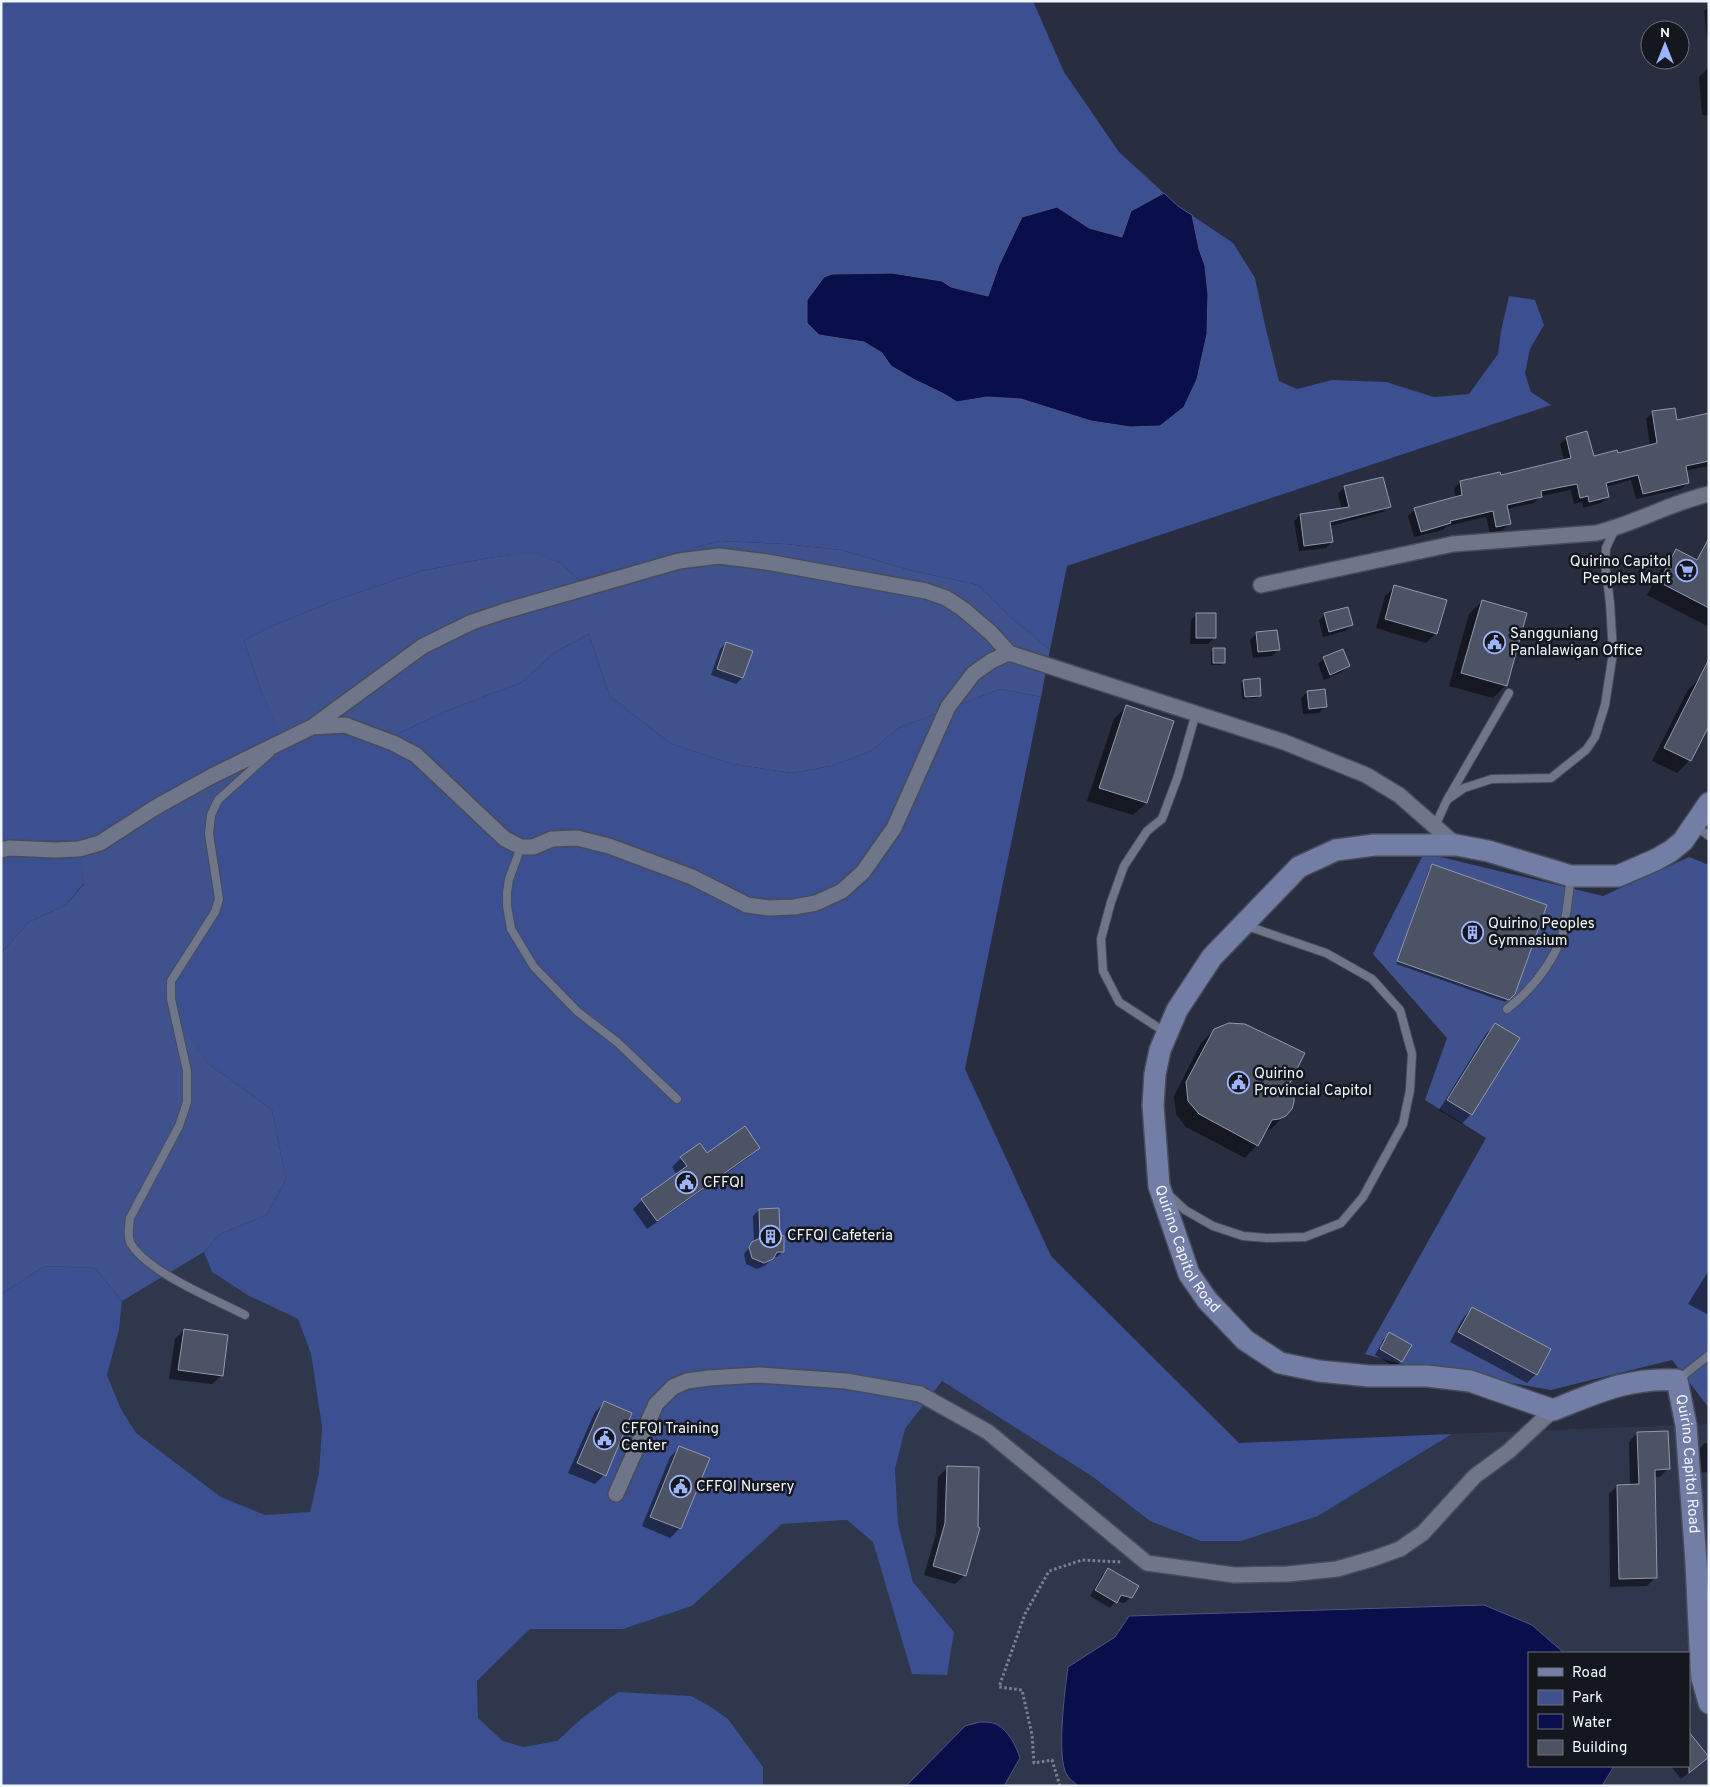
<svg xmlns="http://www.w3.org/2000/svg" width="1710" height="1787" viewBox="0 0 1710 1787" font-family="Overpass,sans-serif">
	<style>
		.built { fill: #2f374d; fill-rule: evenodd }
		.green { fill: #40528d }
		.forest { fill: #3c4f90 }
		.water { fill: #090f4b; stroke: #4f5481 }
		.shadow { fill: #0007 }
		.building { fill: #4c5365; stroke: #9199ad }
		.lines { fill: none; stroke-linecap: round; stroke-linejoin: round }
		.lane-casing { stroke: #474c59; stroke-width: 10 }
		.street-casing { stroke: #474c59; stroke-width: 18 }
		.secondary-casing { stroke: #474c59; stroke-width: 24 }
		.path { stroke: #7c828f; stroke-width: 3; stroke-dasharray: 2.5 2.5; stroke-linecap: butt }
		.lane { stroke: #6f7689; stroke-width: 8 }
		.street { stroke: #6f7689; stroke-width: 15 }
		.secondary { stroke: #727ea5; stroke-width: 21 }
		.labels { text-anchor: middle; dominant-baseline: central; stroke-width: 5; stroke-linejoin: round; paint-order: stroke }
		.poi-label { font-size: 15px; fill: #f1f5fe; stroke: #14171e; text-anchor: start }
		.street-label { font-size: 15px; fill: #f1f5fe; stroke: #14171e }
	</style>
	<rect width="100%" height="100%" fill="#282e3f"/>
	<!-- built -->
	<path class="built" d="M204 1252 212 1272 249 1296 298 1319 311 1354 322 1427 319 1473 310 1513 265 1516 221 1497 136 1433 121 1409 107 1375 119 1330 122 1301Z
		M942 1381 1093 1477 1150 1521 1241 1541 1318 1516 1452 1434 1709 1424V1786H763V1767L618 1692 582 1718 556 1741 523 1747 503 1741 478 1718 477 1681 530 1629H623L692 1606 782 1524 847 1520 873 1541 912 1673 954 1632 913 1582 898 1524 895 1469 905 1429ZM1529 1653H1689V1766H1529Z"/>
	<!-- green -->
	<path class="green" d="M720 541 785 544 841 550 909 570 978 585 1009 616 1050 650 1041 697 1000 689 898 728 871 751 831 766 792 773 733 764 670 743 610 696 589 634 555 652 522 682 444 712 386 739 217 880 206 1062 272 1110 286 1180 266 1215 220 1234 204 1252 122 1301 95 1268 45 1266 1 1294V955L3 951 29 922 66 905 84 884 79 849 284 740 261 691 244 641 270 627 339 599 422 571 488 558 534 552 560 563 579 580Z
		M1424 853 1603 896 1689 857 1709 865V1408L1672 1360 1551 1390 1393 1362 1365 1354 1486 1138 1425 1100 1447 1038 1373 954Z"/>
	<!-- forest -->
	<path class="forest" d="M1 1H1033L1064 72 1119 152 1178 206 1233 243 1255 278 1265 325 1279 381 1297 389 1332 380 1386 382 1434 397 1469 394 1498 354 1501 331 1509 296 1535 300 1544 325 1530 349 1525 373 1531 392 1551 405 1067 566 1050 650 1009 616 978 585 909 570 841 550 785 544 720 541 579 580 560 563 534 553 488 558 422 571 339 599 270 627 244 641 261 691 285 740 312 727 386 739 444 712 522 682 555 652 589 634 610 696 670 743 733 764 792 773 831 766 871 751 898 728 1000 689 1041 697 965 1069 1051 1256 1239 1443 1452 1434 1318 1516 1241 1541H1201L1150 1521 1093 1477 942 1381 905 1429 895 1469 898 1524 913 1582 954 1632 947 1675 912 1674 873 1542 847 1520 782 1524 692 1606 623 1629H530L477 1681 478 1718 503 1741 523 1747 557 1741 582 1718 618 1692 691 1696 711 1707 728 1719 763 1767V1786H1V1294L45 1266 95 1268 122 1301 119 1330 107 1375 121 1409 136 1433 221 1497 265 1515 310 1512 319 1473 322 1427 311 1354 298 1319 249 1296 212 1272 204 1252 220 1234 266 1215 286 1180 272 1110 206 1062 177 1021 171 981 219 899 209 834 218 800 282 742 80 849 84 883 66 905 29 922 3 951 1 955Z"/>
	<!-- water -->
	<path class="water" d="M1164 193 1178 206 1192 215 1199 249 1205 266 1208 294 1207 334 1197 379 1184 407 1160 426 1130 427 1091 421 1021 399 987 397 957 402 944 394 913 379 891 366 882 353 864 342 819 335 807 323V300L824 277 832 274 892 273 942 281 951 287 988 296 999 265 1022 217 1057 207 1089 228 1122 237 1131 211Z
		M1484 1605 1532 1625 1564 1653H1529V1766H1614L1602 1786H1078C1074 1782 1069 1779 1067 1775 1056 1758 1065 1689 1068 1667L1115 1637 1129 1616Z
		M980 1722C985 1722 992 1722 996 1724 1009 1731 1016 1746 1020 1758L1004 1786H906L965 1726Z"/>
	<!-- shadow -->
	<path class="shadow" d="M1709 7V37L1707 38 1704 11Z
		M1709 67V115H1702L1699 77Z
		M1653 412 1676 421 1709 415V466L1685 471 1688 483 1681 489 1636 499 1631 480 1605 487 1608 497 1601 503 1583 508 1582 502 1574 504 1571 490 1541 496 1534 503 1507 509 1510 523 1503 530 1490 533 1486 517 1447 526 1443 530 1414 537 1408 516 1415 509 1456 498 1454 489 1460 482 1500 477 1564 461 1560 444 1567 438 1593 457 1617 455 1650 446 1646 419Z
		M1344 487 1390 506 1383 512 1330 526 1332 541 1326 548 1299 551 1294 521 1300 515 1342 509 1338 494Z
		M1677 551 1695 560 1702 553 1709 554V627L1647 595 1664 564Z
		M1395 587 1436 633 1426 643 1376 628 1385 596Z
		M1482 601 1506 685 1493 698 1449 686 1469 614Z
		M1197 614 1214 638 1208 644H1190L1191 620Z
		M1325 614 1352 625 1345 631 1323 637 1319 620Z
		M1256 634 1278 650 1272 656 1253 658 1250 640Z
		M726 643 742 678 736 684 711 675 720 649Z
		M1213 649 1224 662 1222 665H1211V652Z
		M1324 658 1348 666 1342 672 1324 680 1318 664Z
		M1700 678 1690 760 1677 773 1652 761 1688 690Z
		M1244 681 1260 695 1257 698 1242 699 1241 683Z
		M1307 692 1325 706 1319 713 1303 714 1301 698Z
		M1126 707 1146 803 1133 815 1087 801 1114 719Z
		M1432 866 1514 994 1505 1002 1396 964 1429 869Z
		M1495 1024 1471 1114 1462 1124 1439 1110 1486 1034Z
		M1214 1030 1285 1115 1272 1128 1265 1132 1257 1145 1245 1158 1186 1127 1176 1114 1174 1096 1201 1043Z
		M759 1148 749 1157 647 1229 633 1209 642 1200 677 1175 672 1167 681 1158Z
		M759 1210 779 1236 783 1251 777 1257H773L766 1265 757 1269 746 1264 744 1254 754 1242 753 1216Z
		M1709 1270V1315L1688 1304Z
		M1472 1308 1536 1374 1527 1383 1450 1342 1463 1318Z
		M184 1330 222 1375 212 1384 169 1379 175 1339Z
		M1389 1334 1401 1361 1395 1367 1375 1355 1383 1340Z
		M604 1403V1475L595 1484 568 1473 595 1412Z
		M1637 1433 1668 1469 1660 1477H1654L1656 1577 1647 1586 1610 1587 1609 1494 1617 1486H1630L1629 1442Z
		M1705 1443H1709V1472L1699 1473V1449Z
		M680 1447V1528L670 1538 642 1526 670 1457Z
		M947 1468 965 1575 955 1584 924 1575 936 1534 938 1477Z
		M1108 1569 1131 1597 1124 1603 1116 1601 1110 1608 1090 1596 1102 1575Z
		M1689 1734 1707 1757 1681 1779 1671 1766H1689Z"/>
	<!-- building -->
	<path class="building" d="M1675 408 1677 420 1709 413V461L1686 466 1689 483 1643 494 1638 475 1606 483 1609 497 1589 502 1588 496 1580 498 1577 484 1541 491 1542 497 1507 505 1511 524 1496 527 1493 511 1450 521 1451 523 1421 532 1414 508 1462 495 1460 481 1500 472 1501 475 1571 458 1566 437 1587 431 1594 456 1617 450 1618 453 1657 443 1652 411Z
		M1383 477 1391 507 1330 522 1333 542 1304 546 1300 514 1349 507 1344 486Z
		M1709 538V608L1659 582 1676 549 1697 560Z
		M1394 585 1447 600 1437 634 1385 619Z
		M1482 600 1527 613 1507 686 1461 673Z
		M1348 607 1353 625 1329 632 1324 613Z
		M1196 613H1216V638H1196Z
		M1277 630 1280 650 1258 652 1256 632Z
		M726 642 753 651 743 678 717 669Z
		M1213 648H1225V663H1213Z
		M1343 649 1350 666 1330 675 1323 657Z
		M1709 659V726L1691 761 1664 748Z
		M1260 678 1261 696 1245 697 1243 680Z
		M1325 689 1327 707 1309 709 1307 691Z
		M1126 705 1174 721 1147 803 1099 788Z
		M1432 864 1547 905 1515 994 1509 1000 1397 961Z
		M1229 1023 1245 1024 1305 1053 1289 1085 1294 1094V1102L1292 1109 1286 1116 1279 1119 1272 1120 1258 1146 1199 1114 1188 1101 1186 1082 1214 1029Z
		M1495 1023 1520 1038 1472 1115 1447 1100Z
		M745 1126 760 1148 657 1221 641 1199 687 1166 680 1157 700 1143 707 1153Z
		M779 1208 780 1235 784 1236V1252H777L773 1259 764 1263 752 1258 749 1247 752 1242 760 1238 759 1209Z
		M1472 1307 1551 1349 1537 1375 1458 1332Z
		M184 1329 228 1335 223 1376 178 1370Z
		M1389 1332 1412 1345 1402 1362 1380 1349Z
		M604 1401 632 1413 606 1476 577 1463Z
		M1668 1431 1670 1469 1655 1470 1657 1578 1619 1579 1617 1485 1639 1484 1637 1432Z
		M679 1446 710 1458 681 1529 650 1517Z
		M947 1466 979 1467 978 1527 980 1528 966 1576 933 1566 945 1523Z
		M1108 1568 1139 1586 1132 1598 1121 1595 1117 1603 1095 1590Z
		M1689 1732 1709 1757 1689 1773Z"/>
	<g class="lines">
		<defs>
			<path id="lane" d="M1447 800 1464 788 1492 779 1551 778 1586 750 1595 737 1605 705 1613 653 1610 603 1605 563 1606 548 1613 533 1617 529
				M1435 826 1447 800 1509 693
				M1695 826 1709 836
				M521 847 509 879 507 893V906L511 929 534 967 578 1012 617 1042 677 1099
				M1507 1009C1530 991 1550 966 1561 939 1566 925 1568 894 1571 878
				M1165 1032 1119 1002 1103 971 1101 939 1111 902 1124 866 1147 831 1162 819 1178 776 1196 713
				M1169 1195 1185 1210 1213 1226 1243 1236 1267 1238 1305 1237 1341 1223 1363 1197 1403 1124 1410 1090 1412 1054 1400 1010 1372 979 1326 953 1247 926
				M245 1315C214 1299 149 1273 131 1244 127 1237 129 1226 130 1218L179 1126 187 1102V1071L171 999V981L215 912 219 899 209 834 211 815 218 800 270 753
				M1679 1379 1709 1355"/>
			<path id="street" d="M1261 585 1453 544 1596 533C1635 524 1669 503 1709 494
				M312 727 345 725 393 743 416 755 505 839 521 847H533L552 839 577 838 609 846 692 877 747 905 768 908 794 907 816 903 842 891 863 872 894 828 948 707 973 674 991 661 1009 653
				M1 850 9 848 55 850 79 849 100 843 156 807 212 776 312 727 423 646 472 622 505 611 679 561 719 556 767 562 926 591 946 598 963 609 991 633 1009 653 1284 742 1366 775 1399 795 1456 845
				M616 1494 656 1404 673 1387 687 1381 709 1378 759 1375 846 1381 920 1394 988 1432 1147 1563 1234 1575 1288 1574 1337 1569 1375 1558 1400 1549 1423 1533 1475 1476 1509 1451 1553 1410"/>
			<g id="secondary">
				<path id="s1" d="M1709 803 1683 841 1671 851 1655 860 1618 876H1571L1488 851 1456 845H1374L1336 850 1299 867 1212 957 1177 1010 1160 1050 1155 1074 1153 1105 1159 1186 1189 1274 1207 1300 1245 1340 1280 1363 1319 1371 1369 1376H1427L1470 1381 1553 1410C1596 1393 1629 1377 1677 1380L1686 1425 1696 1562 1700 1648 1702 1678 1709 1703"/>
			</g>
		</defs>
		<!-- lane casing -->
		<use href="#lane" class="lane-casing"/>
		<!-- street casing -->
		<use href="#street" class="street-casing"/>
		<!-- secondary casing -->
		<use href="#secondary" class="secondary-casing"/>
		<!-- path -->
		<path class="path" d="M1060 1786 1052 1760 1034 1763 1032 1735 1022 1690 999 1687 1025 1614 1049 1571 1082 1560 1121 1562"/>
		<!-- lane -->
		<use href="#lane" class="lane"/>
		<!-- street -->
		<use href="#street" class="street"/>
		<!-- secondary -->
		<use href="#secondary" class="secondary"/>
	</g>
	<!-- icons -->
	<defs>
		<symbol id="supermarket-ring" viewBox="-11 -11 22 22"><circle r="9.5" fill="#14171e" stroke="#9cb4fd" stroke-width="1.5"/><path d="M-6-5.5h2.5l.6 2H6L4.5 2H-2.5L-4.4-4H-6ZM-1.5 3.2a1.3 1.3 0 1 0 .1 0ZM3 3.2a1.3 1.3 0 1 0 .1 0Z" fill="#9cb4fd"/></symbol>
		<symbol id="civic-ring" viewBox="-11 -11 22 22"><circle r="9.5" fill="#14171e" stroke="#9cb4fd" stroke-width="1.5"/><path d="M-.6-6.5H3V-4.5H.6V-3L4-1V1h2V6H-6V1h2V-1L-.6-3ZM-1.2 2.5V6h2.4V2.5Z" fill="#9cb4fd"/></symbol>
		<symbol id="building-ring" viewBox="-11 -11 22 22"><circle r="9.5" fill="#14171e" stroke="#9cb4fd" stroke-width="1.5"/><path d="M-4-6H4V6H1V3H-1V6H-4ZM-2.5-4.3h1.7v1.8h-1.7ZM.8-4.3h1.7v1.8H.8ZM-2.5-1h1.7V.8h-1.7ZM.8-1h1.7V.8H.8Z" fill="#9cb4fd"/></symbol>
	</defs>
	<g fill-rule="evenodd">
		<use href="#supermarket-ring" x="1674" y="558" width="25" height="25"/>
		<use href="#civic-ring" x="1482" y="630" width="25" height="25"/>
		<use href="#building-ring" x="1460" y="920" width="25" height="25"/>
		<use href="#civic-ring" x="1226" y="1070" width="25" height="25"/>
		<use href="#civic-ring" x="674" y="1170" width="25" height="25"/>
		<use href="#building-ring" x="758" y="1224" width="25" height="25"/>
		<use href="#civic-ring" x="592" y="1426" width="25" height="25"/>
		<use href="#civic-ring" x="668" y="1474" width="25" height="25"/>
	</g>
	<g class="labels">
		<!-- poi labels -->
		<g class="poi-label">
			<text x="1671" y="562" text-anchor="end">Quirino Capitol<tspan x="1671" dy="17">Peoples Mart</tspan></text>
			<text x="1510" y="634">Sangguniang<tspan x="1510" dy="17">Panlalawigan Office</tspan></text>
			<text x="1488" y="924">Quirino Peoples<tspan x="1488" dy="17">Gymnasium</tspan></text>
			<text x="1254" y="1074">Quirino<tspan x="1254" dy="17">Provincial Capitol</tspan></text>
			<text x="703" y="1183">CFFQI</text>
			<text x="787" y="1236">CFFQI Cafeteria</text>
			<text x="621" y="1429">CFFQI Training<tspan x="621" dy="17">Center</tspan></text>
			<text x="696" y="1487">CFFQI Nursery</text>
		</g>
		<!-- street labels -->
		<g class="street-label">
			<text stroke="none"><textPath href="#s1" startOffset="886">Quirino Capitol Road</textPath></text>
			<text stroke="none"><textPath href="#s1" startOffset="1531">Quirino Capitol Road</textPath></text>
		</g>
	</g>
	<!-- border -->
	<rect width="1710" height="1787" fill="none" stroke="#f1f5fe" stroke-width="5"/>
	<!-- legend -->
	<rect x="1528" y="1652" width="162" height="115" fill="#14171e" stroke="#6c7078"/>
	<rect x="1538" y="1668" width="25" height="8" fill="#727ea5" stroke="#6c7078"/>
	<text x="1572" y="1677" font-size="15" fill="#f1f5fe">Road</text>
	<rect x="1538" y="1690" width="25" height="15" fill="#40528d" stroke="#6c7078"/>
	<text x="1572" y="1702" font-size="15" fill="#f1f5fe">Park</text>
	<rect x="1538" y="1714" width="25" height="15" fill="#090f4b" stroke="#6c7078"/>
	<text x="1572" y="1727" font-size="15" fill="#f1f5fe">Water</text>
	<rect x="1538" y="1740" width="25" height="15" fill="#4c5365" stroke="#6c7078"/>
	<text x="1572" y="1752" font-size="15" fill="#f1f5fe">Building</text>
	<!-- north arrow -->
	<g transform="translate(1665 45)"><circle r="24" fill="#14171e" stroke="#6c7078"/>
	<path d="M0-4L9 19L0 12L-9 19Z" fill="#9cb4fd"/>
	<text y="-8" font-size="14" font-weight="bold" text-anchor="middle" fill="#f1f5fe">N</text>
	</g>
</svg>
